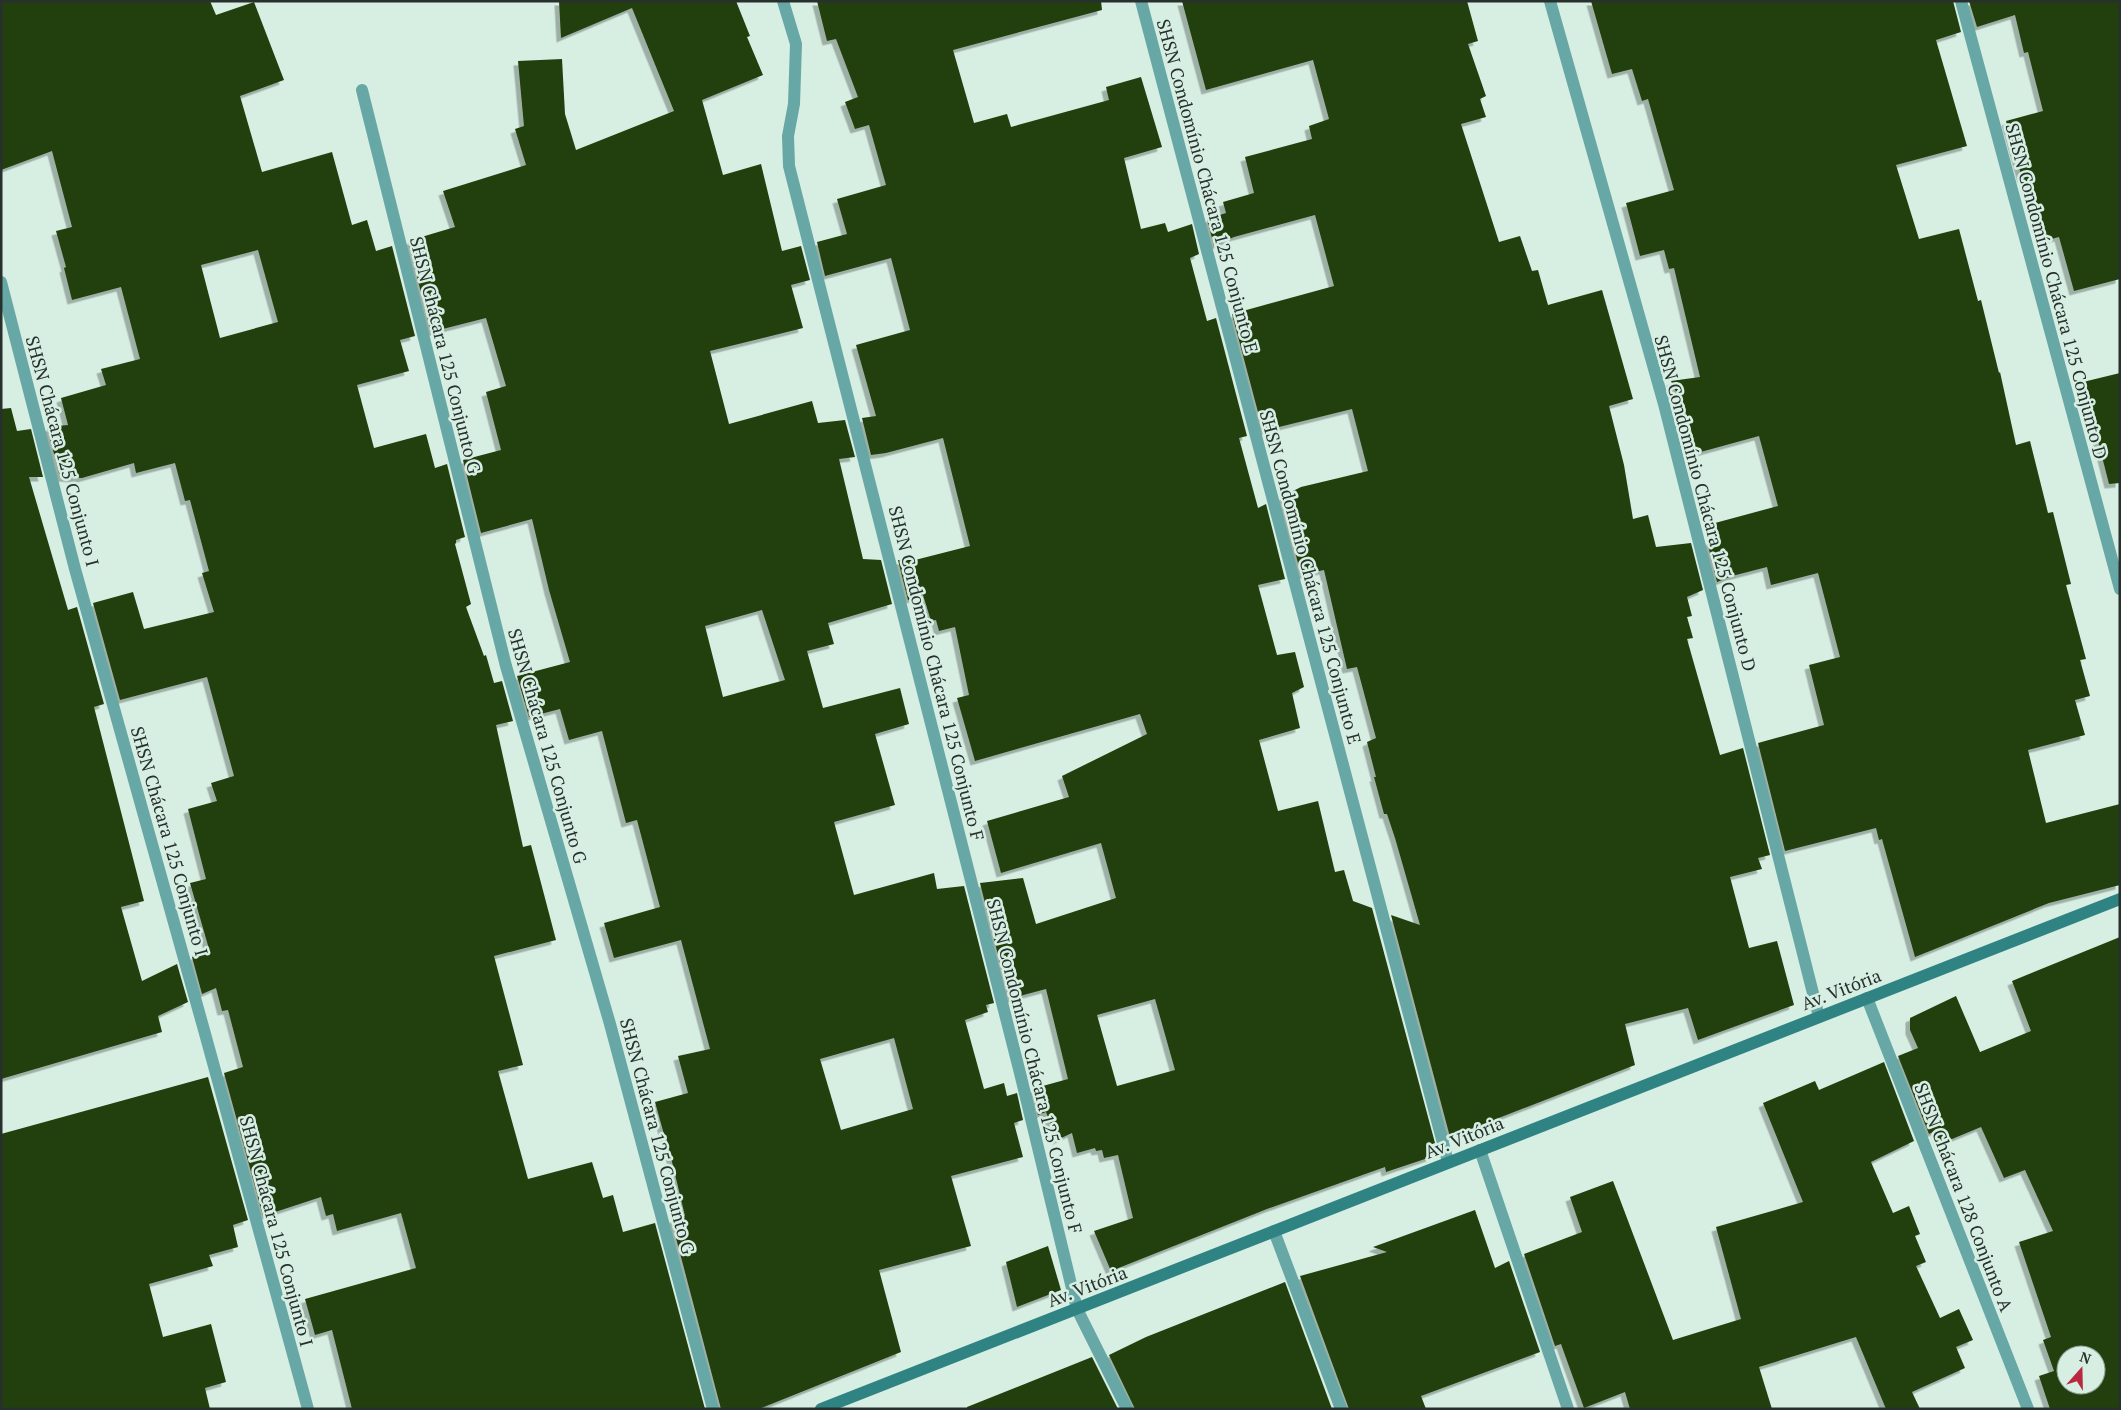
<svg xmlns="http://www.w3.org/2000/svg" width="2121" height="1410" viewBox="0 0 2121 1410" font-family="'PT Serif',serif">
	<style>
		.building { fill: #213f0b; fill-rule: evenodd; filter: url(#shadow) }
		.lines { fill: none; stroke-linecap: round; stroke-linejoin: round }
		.street { stroke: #67a7a5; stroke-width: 12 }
		.secondary { stroke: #2f8382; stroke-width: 12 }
		.labels { text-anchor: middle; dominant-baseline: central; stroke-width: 5; stroke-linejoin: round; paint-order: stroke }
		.street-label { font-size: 18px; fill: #27302c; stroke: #d7eee3 }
	</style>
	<defs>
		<filter id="shadow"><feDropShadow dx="-4.5" dy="4.5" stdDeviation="0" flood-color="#0004"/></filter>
	</defs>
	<rect width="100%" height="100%" fill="#d7eee3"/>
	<!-- building -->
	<path class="building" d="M1 1H210L216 15 254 2 284 80 240 96 262 172 332 152 352 225 367 220 376 251 392 246 415 336 400 340 409 371 357 385 374 448 426 434 435 468 447 464 465 537 456 540V543L455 544 471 604 466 607 484 656 486 655 494 683 502 681 513 721 496 725 523 847 531 845 556 940 494 956 523 1065 498 1071 528 1179 592 1162 603 1198 613 1195 623 1232 655 1223 705 1409H352L332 1330 315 1335 305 1299 416 1268 401 1213 337 1231 333 1214 326 1216 321 1197 263 1216 224 1073 243 1067 228 1010 222 1011 216 988 202 994 192 957 209 949 190 883 206 879 188 809 217 801 211 783 234 776 207 677 120 700 93 603 133 592 144 629 214 612 202 573 209 571 190 500 185 501 175 463 136 473 134 463 82 478 60 477 47 427 68 425 61 398 106 385 101 369 140 359 121 287 72 300 64 268 66 267 56 231 72 227 52 151 1 170ZM258 250 278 322 220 338 201 265Z
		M559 1H736L750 36 747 37 763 75 702 100 723 175 761 164 782 251 801 246 810 280 791 285 803 328 710 351 729 424 812 401 818 423 845 420 855 457 839 459 863 559 881 560 892 604 828 623 834 644 807 651 823 708 900 688 909 724 875 734 895 805 834 822 854 895 934 873 937 889 964 886 994 1003 986 1005 988 1012 965 1020 984 1089 1004 1083 1007 1096 1017 1093 1023 1120 1014 1123 1023 1157 951 1176 971 1246 879 1270 901 1352 759 1409H721L671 1219 685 1216 666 1137 665 1138 655 1102 688 1093 678 1056 710 1049 681 940 614 958 604 923 660 907 637 820 626 823 602 731 569 740 560 709 529 717 517 676 570 662 549 590 532 519 481 533 463 460 501 450 486 392 506 386 486 318 431 332 408 241 455 227 443 191 526 165 515 129 524 126 518 61 562 59 565 114 576 150 674 111 632 8 561 38ZM762 610 785 680 723 697 705 626ZM894 1038 913 1109 841 1130 820 1059Z
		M817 1H1101L1102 10 953 50 974 123 1007 114 1011 127 1109 100 1106 87 1141 77 1162 147 1124 158 1141 229 1165 223 1168 232 1192 224 1199 254 1190 258 1207 321 1216 318 1247 436 1239 438 1258 508 1266 504 1285 579 1258 585 1277 655 1295 652 1304 687 1292 693 1300 728 1259 740 1278 811 1318 801 1335 872 1344 870 1353 901 1372 908 1435 1143 1427 1146 1431 1157 1386 1172 1385 1167 1267 1209 1111 1271 1094 1231 1133 1218 1118 1155 1104 1158 1102 1150 1096 1151 1095 1148 1077 1153 1072 1133 1057 1140 1046 1112 1038 1115 1032 1089 1068 1079 1046 989 1009 999 980 883 1023 878 1036 924 1116 898 1101 843 1001 873 987 821 1069 797 1062 776 1147 734 1140 714 975 761 957 698 969 695 955 627 939 631 936 620 931 621 923 595 908 600 898 560H915L970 546 943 438 886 453 871 455 862 418 876 416 856 345 910 330 891 258 825 276 817 242 847 234 837 199 886 185 869 125 855 129 845 102 858 97 836 39 827 41ZM1155 999 1175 1070 1117 1086 1097 1015Z
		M1182 1H1467L1478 41 1468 44 1486 96 1480 99 1486 117 1461 124 1499 242 1520 236 1532 271 1538 270 1548 305 1602 290 1633 399 1609 406 1624 465 1633 519 1648 515 1656 547 1691 543 1703 590 1687 597 1692 616 1687 617 1693 638 1687 639 1720 755 1743 748 1770 855 1758 858 1762 869 1730 877 1749 948 1777 941 1794 1005 1698 1040 1688 1008 1625 1024 1635 1065 1450 1137 1391 915 1420 925 1395 838 1387 814H1384L1374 777H1376L1367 742 1376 738 1357 667 1347 669 1324 570 1301 575 1281 497 1301 487 1368 471 1352 409 1263 431 1232 314 1334 286 1315 215 1234 237 1214 246 1207 219 1226 213 1223 202 1254 193 1245 157 1312 139 1309 126 1329 119 1313 60 1206 90Z
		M1591 1H1953L1961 32 1936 40 1967 146 1896 165 1919 239 1959 229 1978 301 1981 300 1999 373 2000 372 2016 445 2030 441 2048 513 2053 512 2071 584 2066 585 2086 659 2080 660 2090 696 2075 700 2085 735 2028 750 2046 823 2120 804V885L2049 903 1915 957 1882 839 1879 840 1876 828 1785 851 1758 743 1824 725 1809 665 1840 657 1818 573 1771 585 1767 567 1732 576 1717 582 1707 541 1720 539 1715 523 1778 506 1759 436 1697 453 1688 418 1671 381 1700 377 1674 268 1669 269 1664 250 1640 256 1626 203 1674 190 1648 99 1642 101 1632 69 1612 74Z
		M1969 1H2120V279L2074 291 2059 237 2044 241 2034 206H2032L2024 178H2022L2006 121 2043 111 2028 52 2024 53 2015 15 1977 27Z
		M2120 373V483L2109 484 2083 382Z
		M11 408 17 431 31 429 43 477H29L68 610 77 607 104 704 94 707 144 901 121 907 142 981 177 964 188 1002 158 1016 162 1032 1 1079V409Z
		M2120 937V1409H2050L2039 1376 2054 1371 2043 1340 2051 1337 2019 1242 2053 1231 2025 1170 2004 1178 1981 1127 1940 1144 1935 1131 1929 1134 1898 1056 1918 1048 1910 1030V1018L1956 996 1980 1052 2031 1031 2012 981ZM2066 1355H2096V1385H2066Z
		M1884 1062 1914 1141 1871 1162 1893 1213 1909 1206 1920 1234 1915 1236 1926 1262 1916 1266 1940 1318 1959 1309 1973 1340 1956 1347 1965 1368 1912 1392 1920 1409H1886L1856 1337 1759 1367 1772 1409H1630L1625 1392 1584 1408 1561 1344 1555 1346 1524 1254 1582 1232 1570 1197 1613 1181 1673 1340 1741 1319 1716 1227 1803 1202 1763 1103 1815 1081 1819 1090Z
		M208 1077 248 1220 233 1225 238 1247 209 1255 213 1266 149 1284 163 1337 211 1324 226 1382 205 1388 210 1409H1V1134Z
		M1475 1210 1495 1268 1509 1261 1540 1352 1421 1396 1426 1409H1349L1300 1276 1387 1252 1373 1247Z
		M1048 1246 1061 1290 1017 1307 1006 1262Z
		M1285 1282 1332 1409H1135L1109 1355 1146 1337Z
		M1092 1357 1118 1409H967V1407Z"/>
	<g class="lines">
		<!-- street -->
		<path class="street" d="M783 1 796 44 794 104 788 136 789 166 1020 1073 1077 1309 1127 1409
			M1141 1 1448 1162
			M1550 1 1664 404 1819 1017
			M1961 1 2120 589
			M362 90 506 666 610 1024 713 1409
			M1 282 75 569 204 1030 308 1409
			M1867 998 2028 1409
			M1480 1150 1568 1409
			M1274 1231 1341 1409"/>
		<!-- secondary -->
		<path class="secondary" d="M821 1409 2120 899"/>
	</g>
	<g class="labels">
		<!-- street labels -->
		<g class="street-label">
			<text transform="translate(1208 186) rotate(75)">SHSN Condomínio Chácara 125 Conjunto E</text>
			<text transform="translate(2057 291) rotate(75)">SHSN Condomínio Chácara 125 Conjunto D</text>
			<text transform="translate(446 355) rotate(76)">SHSN Chácara 125 Conjunto G</text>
			<text transform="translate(63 451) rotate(75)">SHSN Chácara 125 Conjunto I</text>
			<text transform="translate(1706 503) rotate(75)">SHSN Condomínio Chácara 125 Conjunto D</text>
			<text transform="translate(1311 577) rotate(75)">SHSN Condomínio Chácara 125 Conjunto E</text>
			<text transform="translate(937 673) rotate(76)">SHSN Condomínio Chácara 125 Conjunto F</text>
			<text transform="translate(548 746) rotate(74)">SHSN Chácara 125 Conjunto G</text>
			<text transform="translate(170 841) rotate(74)">SHSN Chácara 125 Conjunto I</text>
			<text transform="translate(1841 989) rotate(-21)">Av. Vitória</text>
			<text transform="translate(1035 1066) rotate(76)">SHSN Condomínio Chácara 125 Conjunto F</text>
			<text transform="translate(658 1136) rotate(75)">SHSN Chácara 125 Conjunto G</text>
			<text transform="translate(1464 1137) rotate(-22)">Av. Vitória</text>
			<text transform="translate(1964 1197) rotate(69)">SHSN Chácara 128 Conjunto A</text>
			<text transform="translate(277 1231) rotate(75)">SHSN Chácara 125 Conjunto I</text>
			<text transform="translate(1087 1286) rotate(-21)">Av. Vitória</text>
		</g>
	</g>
	<!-- border -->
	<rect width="2121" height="1410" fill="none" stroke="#27302c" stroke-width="5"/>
	<!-- north arrow -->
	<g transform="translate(2081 1370) rotate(20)"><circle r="24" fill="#d7eee3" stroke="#91a29a"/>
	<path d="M0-4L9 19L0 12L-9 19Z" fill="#b92841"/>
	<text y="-8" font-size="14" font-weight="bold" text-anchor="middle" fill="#27302c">N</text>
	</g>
</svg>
